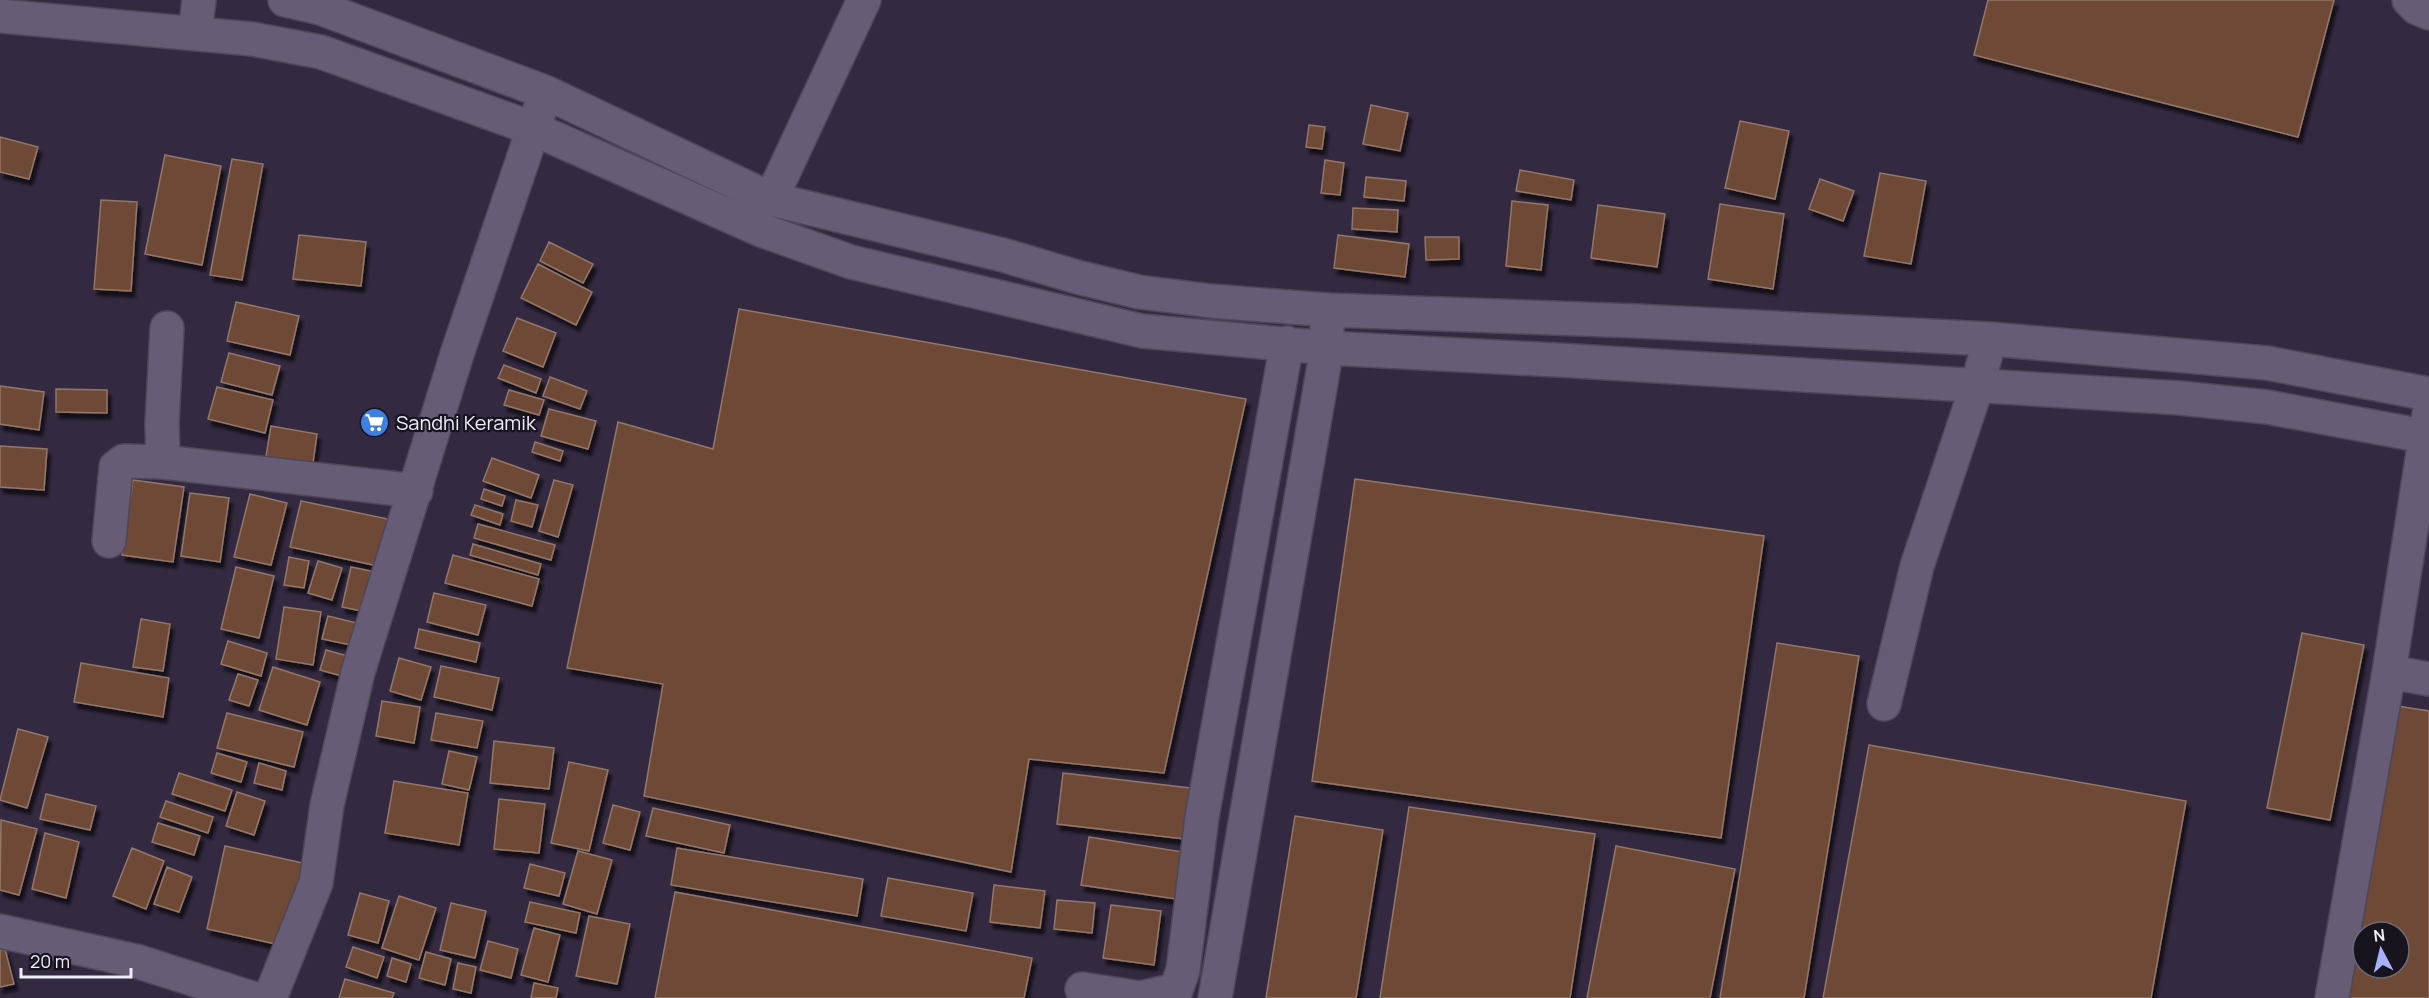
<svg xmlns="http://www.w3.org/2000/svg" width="2429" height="998" viewBox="0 0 2429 998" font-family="Manrope,sans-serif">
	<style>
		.building { fill: #6e4935; stroke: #937769; stroke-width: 1.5; fill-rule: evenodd; filter: url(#shadow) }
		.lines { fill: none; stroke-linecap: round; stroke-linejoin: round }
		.minor-casing { stroke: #4e4659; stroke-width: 36 }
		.minor { stroke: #665c75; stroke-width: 33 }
		.labels { text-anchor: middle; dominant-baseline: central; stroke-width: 4.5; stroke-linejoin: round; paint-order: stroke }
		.poi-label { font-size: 20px; fill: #f1ecfa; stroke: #18141e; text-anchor: start }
	</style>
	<defs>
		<filter id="shadow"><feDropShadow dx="3.5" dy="6" stdDeviation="1.5" flood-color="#0009"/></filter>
	</defs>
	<rect width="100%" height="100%" fill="#332940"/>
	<!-- building -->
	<path class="building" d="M1988 0H2334L2298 137 1974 55Z
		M1371 105 1408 113 1400 151 1363 144Z
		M1740 121 1789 131 1775 199 1725 188Z
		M1309 125 1325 127 1322 149 1306 147Z
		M0 137 38 147 29 179 0 172Z
		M165 155 221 166 202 265 145 254Z
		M232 159 263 164 242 280 210 275Z
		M1325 160 1344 163 1340 195 1321 193Z
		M1520 170 1574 180 1571 200 1516 191Z
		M1880 173 1926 181 1911 264 1864 256Z
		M1366 177 1406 181 1404 201 1364 197Z
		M1820 179 1854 191 1843 221 1809 209Z
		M101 200 137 202 131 291 94 289Z
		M1512 201 1548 205 1541 270 1506 266Z
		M1720 204 1784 214 1773 289 1708 279Z
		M1598 205 1665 214 1657 267 1591 258Z
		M1353 208 1398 210 1397 232 1352 229Z
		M299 235 366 242 361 286 293 279Z
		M1338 235 1409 244 1405 277 1334 268Z
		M1425 237H1459V259L1426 260Z
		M549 242 593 264 583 283 540 261Z
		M538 264 592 292 576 325 521 298Z
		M236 302 299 316 290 355 227 341Z
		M739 309 1246 399 1164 773 1029 759 1011 872 644 796 663 684 567 668 618 422 713 449Z
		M517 318 556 333 543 367 503 351Z
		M229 353 280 366 272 395 221 382Z
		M504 365 541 379 536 393 498 378Z
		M550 377 587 391 580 409 543 396Z
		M0 386 44 392 39 430 0 424Z
		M217 387 273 400 265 433 208 419Z
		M56 389 107 390V413L56 412Z
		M509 390 544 400 539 415 504 405Z
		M549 409 596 421 588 449 541 436Z
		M271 426 317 434 312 470 265 462Z
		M535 442 563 451 560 461 532 452Z
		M0 446 47 449 44 490 0 487Z
		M492 458 539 475 531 498 483 481Z
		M1355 479 1764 536 1721 838 1312 781Z
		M133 480 184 487 173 562 122 555Z
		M554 480 573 485 558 537 539 531Z
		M484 489 505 496 502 506 481 499Z
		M190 493 229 498 220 562 181 556Z
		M250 494 287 503 271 565 234 557Z
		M516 500 538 505 532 527 511 521Z
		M301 501 388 519 378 566 290 547Z
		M475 505 503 514 500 525 471 515Z
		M478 524 555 545 551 560 474 538Z
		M473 544 541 564 538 575 470 555Z
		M453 555 539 579 532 606 445 583Z
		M289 557 309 561 304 588 284 585Z
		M318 561 342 568 332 600 308 593Z
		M236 567 274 576 259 638 221 629Z
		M351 567 381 573 371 613 342 607Z
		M434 593 486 605 478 635 427 622Z
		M284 607 321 612 313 665 276 659Z
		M328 616 361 624 356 646 322 639Z
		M141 619 170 624 163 671 133 667Z
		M419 629 480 643 476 662 415 648Z
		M2302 633 2364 645 2330 820 2267 808Z
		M228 641 267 653 261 676 221 664Z
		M1777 643 1859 656 1804 998H1720Z
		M326 650 355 658 349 678 320 670Z
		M399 658 431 667 421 700 390 691Z
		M81 663 169 678 163 717 74 702Z
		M441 666 499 678 492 710 434 697Z
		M273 667 320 682 307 725 259 710Z
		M238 674 258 680 249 706 229 700Z
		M382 701 420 707 414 743 376 736Z
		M2397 706 2429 711V998H2349ZM2363 932H2399V968H2363Z
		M227 713 303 732 294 767 217 748Z
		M436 713 483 721 477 748 431 740Z
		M18 729 48 737 27 808 0 800Z
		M494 741 554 748 549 789 490 783Z
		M1869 745 2186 801 2151 998H1823Z
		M449 751 477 757 469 790 442 784Z
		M217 753 247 762 241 782 211 773Z
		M569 762 608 770 589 851 551 843Z
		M259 763 286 771 282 790 254 783Z
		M179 773 232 790 225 811 172 794Z
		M1063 773 1190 788 1184 839 1057 824Z
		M394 781 468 793 459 845 385 833Z
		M237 792 265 801 254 835 226 826Z
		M46 794 96 806 90 830 40 819Z
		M499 799 545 804 539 853 494 849Z
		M166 801 213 817 208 833 160 817Z
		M613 805 640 812 630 850 603 843Z
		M1409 807 1595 834 1570 998H1380Z
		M653 808 730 825 724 853 646 836Z
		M1295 816 1383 830 1356 998H1266Z
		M1 820 37 829 19 895 0 890Z
		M158 823 200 836 194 855 152 842Z
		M45 833 79 842 66 898 32 889Z
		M1089 837 1183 852 1176 899 1081 885Z
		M225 846 303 863 285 946 207 929Z
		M1616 846 1735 869 1710 998H1587Z
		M132 848 164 861 146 909 113 896Z
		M677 848 863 879 857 916 671 885Z
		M578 851 612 860 597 914 563 904Z
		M530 864 565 873 559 896 524 888Z
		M167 867 192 877 179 912 154 904Z
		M888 878 973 893 966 931 881 916Z
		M994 885 1045 891 1040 928 990 922Z
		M675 892 1032 958 1024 998H655Z
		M360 893 389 901 378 943 348 935Z
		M399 896 436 908 419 960 382 948Z
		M1057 900 1095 903 1092 933 1054 929Z
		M530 902 580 913 576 933 525 922Z
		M451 903 486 911 475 958 440 950Z
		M1111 905 1161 911 1154 965 1103 958Z
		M589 916 630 924 617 984 576 976Z
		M534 928 560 935 548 982 521 975Z
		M488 941 518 949 511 978 480 970Z
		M353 947 384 957 377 978 346 967Z
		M5 949 14 984 0 987V950Z
		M426 952 451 959 445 985 419 978Z
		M392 958 411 964 406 982 387 976Z
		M458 963 476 967 471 993 453 989Z
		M345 979 394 993 392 998H339Z
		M534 983 558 988 556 998H531Z"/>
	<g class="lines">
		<defs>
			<path id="minor" d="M285 0 320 8 545 92 771 199 1003 255 1077 277 1139 292 1211 301 1328 310 1637 321 1990 339 2267 363 2429 394
				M2409 0 2417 8 2429 13
				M0 16 252 39 321 52 534 129 761 230 851 262 1142 331 1327 348 1575 361 2180 398 2267 407 2429 437
				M195 33 199 0
				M771 199 864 0
				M163 462 416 491
				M109 541 116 467 124 461 163 462 162 423 167 328
				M2389 672 2429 679
				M1884 704 1917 566 1977 386 1990 339
				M0 931 136 961 252 998
				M1082 989 1140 998 1176 990 1183 970 1202 817 1287 343
				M270 998 316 883 327 805 358 672 458 351 540 109
				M1215 998 1327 348V326
				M2332 998 2389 672 2429 414"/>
		</defs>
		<!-- minor casing -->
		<use href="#minor" class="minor-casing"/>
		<!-- minor -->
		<use href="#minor" class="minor"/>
	</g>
	<!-- icons -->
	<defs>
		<symbol id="supermarket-disc" viewBox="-11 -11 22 22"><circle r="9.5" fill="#3f7fe0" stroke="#18141e"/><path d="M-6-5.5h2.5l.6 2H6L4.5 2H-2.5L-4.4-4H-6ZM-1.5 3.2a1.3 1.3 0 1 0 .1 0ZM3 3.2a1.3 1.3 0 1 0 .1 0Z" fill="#fff"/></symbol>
	</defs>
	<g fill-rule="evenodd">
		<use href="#supermarket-disc" x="358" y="406" width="33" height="33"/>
	</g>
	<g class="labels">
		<!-- poi labels -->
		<g class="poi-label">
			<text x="396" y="422">Sandhi Keramik</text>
		</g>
	</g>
	<!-- north arrow -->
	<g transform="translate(2381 950) rotate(353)"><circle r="28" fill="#18141e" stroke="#6f6a76" stroke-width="1.5"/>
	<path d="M0-4.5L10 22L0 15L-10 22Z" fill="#a9b0fc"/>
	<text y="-9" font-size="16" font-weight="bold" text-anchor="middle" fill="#f1ecfa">N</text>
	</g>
	<!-- scale -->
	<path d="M21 968v9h110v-9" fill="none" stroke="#f1ecfa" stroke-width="3"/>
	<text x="30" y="968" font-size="18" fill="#f1ecfa" stroke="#18141e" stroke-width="4.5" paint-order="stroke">20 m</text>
</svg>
